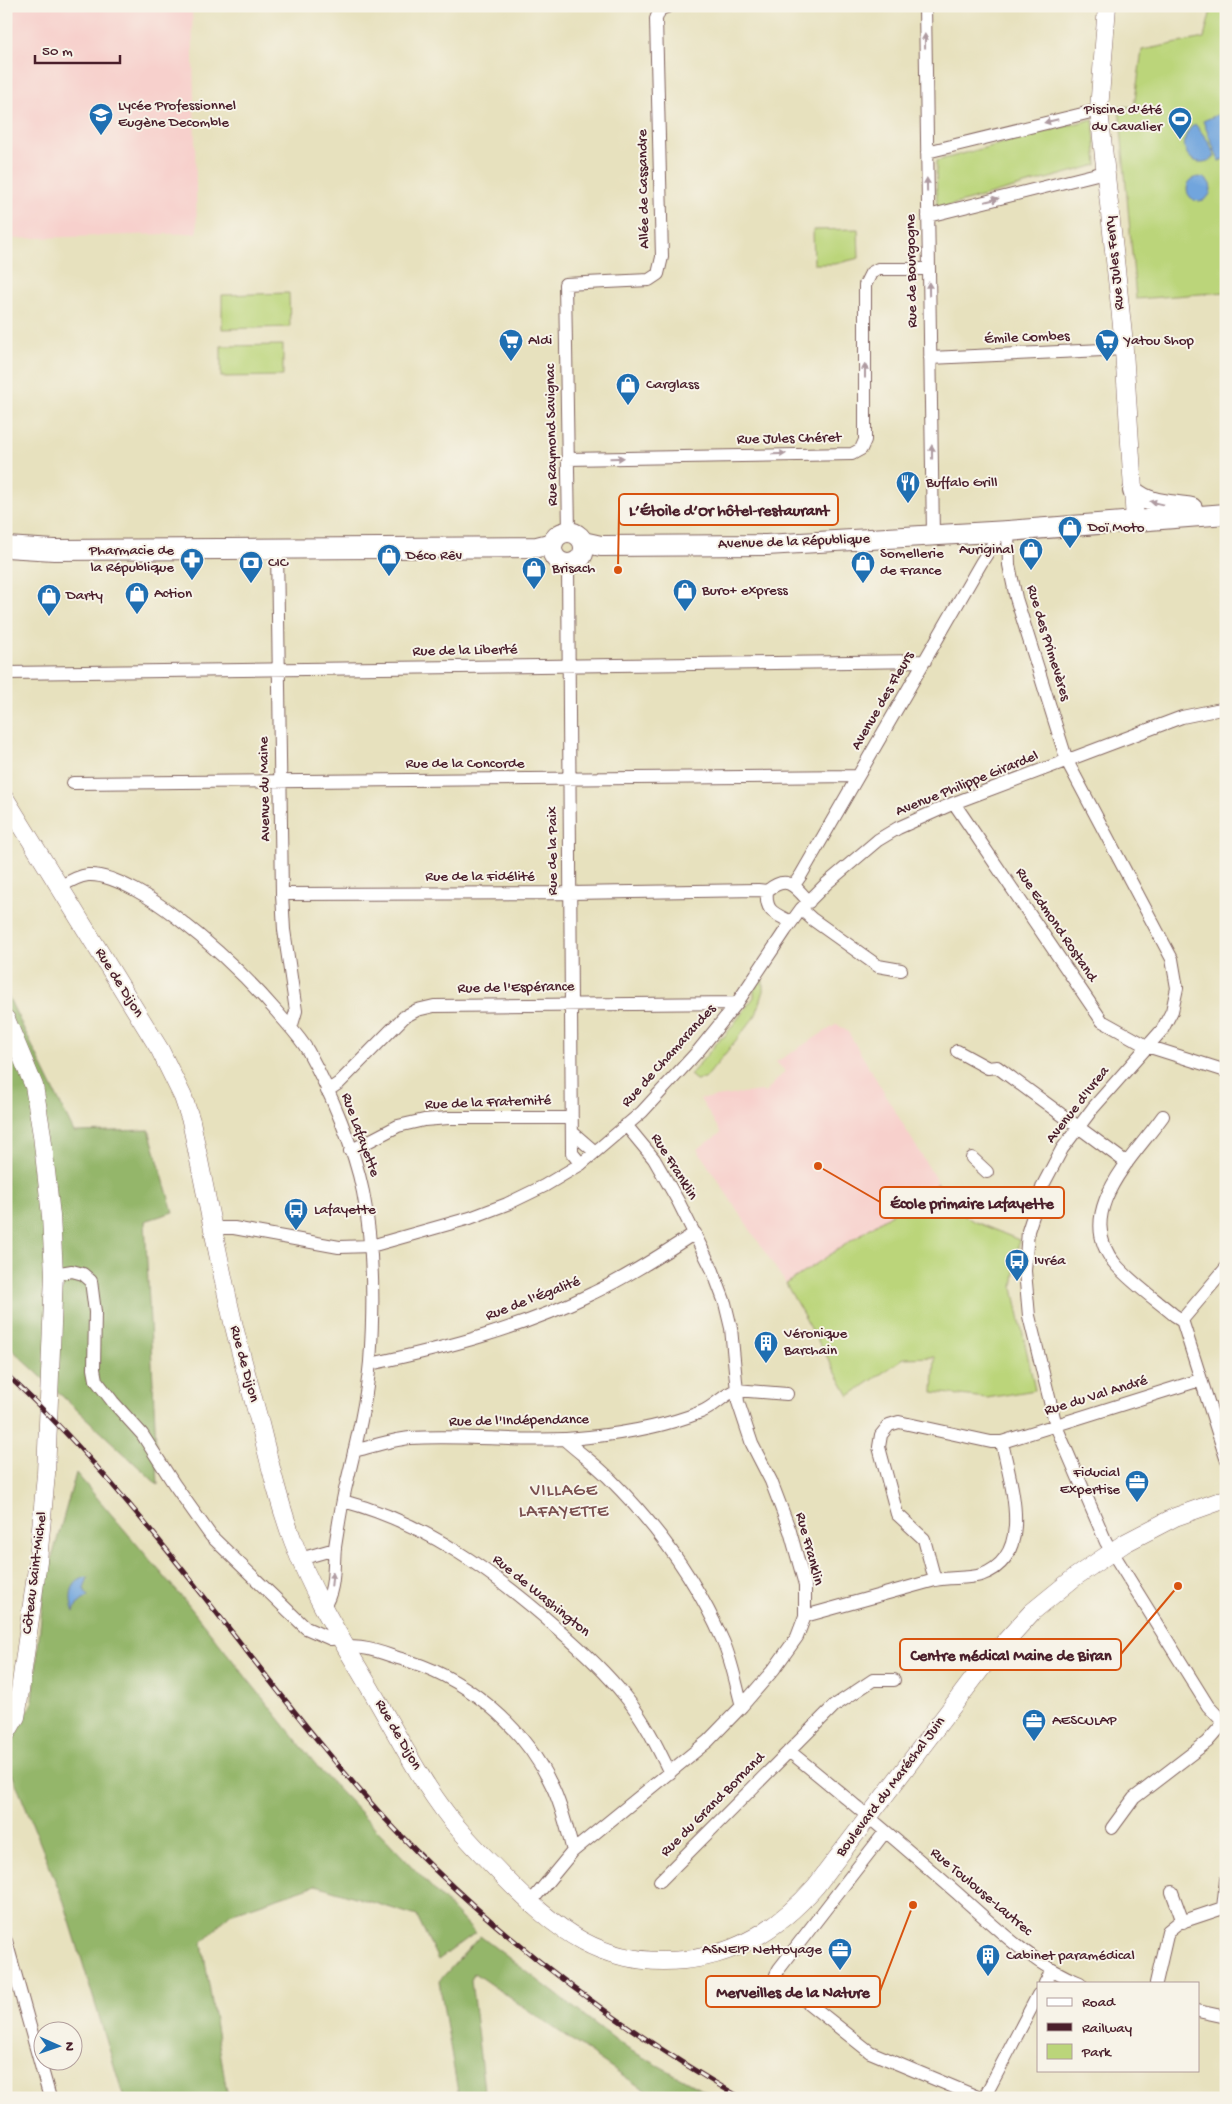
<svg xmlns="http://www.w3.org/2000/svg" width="1232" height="2104" viewBox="0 0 1232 2104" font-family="'Gochi Hand',sans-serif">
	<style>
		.built { fill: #f7d0cc }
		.green { fill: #bbd57a; stroke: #827a52 }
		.forest { fill: #94b66a; stroke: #6f6a4a }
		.water { fill: #71a5dd; stroke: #5e6284 }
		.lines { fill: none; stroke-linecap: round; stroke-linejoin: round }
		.street-casing { stroke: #81635e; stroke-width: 14 }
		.secondary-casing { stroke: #81635e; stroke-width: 19 }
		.primary-casing { stroke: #81635e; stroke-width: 22 }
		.street { stroke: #fff; stroke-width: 12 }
		.secondary { stroke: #fff; stroke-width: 18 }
		.primary { stroke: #fff; stroke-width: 20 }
		.rail-casing { stroke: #4a1f2b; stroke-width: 5 }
		.rail { stroke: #f7f3e8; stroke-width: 3; stroke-dasharray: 9; stroke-linecap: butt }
		.oneway { fill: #ae9aa0 }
		.labels { text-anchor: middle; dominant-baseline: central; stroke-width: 4; stroke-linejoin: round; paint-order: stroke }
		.poi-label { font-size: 15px; fill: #4a1f2b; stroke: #f7f3e8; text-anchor: start }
		.street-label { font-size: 15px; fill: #4a1f2b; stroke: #f7f3e8 }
		.quarter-label { font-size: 18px; letter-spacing: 1px; fill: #7b504f; stroke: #f7f3e8 }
		.leader { fill: none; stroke: #d8530f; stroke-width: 2 }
		.callout-dot { fill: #d8530f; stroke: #f7f3e8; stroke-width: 2 }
		.callout { fill: #f7f3e8; stroke: #d8530f; stroke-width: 2 }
		.callout-label { font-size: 16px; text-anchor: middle; font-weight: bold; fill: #4a1f2b }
	</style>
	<rect width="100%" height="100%" fill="#f7f3e8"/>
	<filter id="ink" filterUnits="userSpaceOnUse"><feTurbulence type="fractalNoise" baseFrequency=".02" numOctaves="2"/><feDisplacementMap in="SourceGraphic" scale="10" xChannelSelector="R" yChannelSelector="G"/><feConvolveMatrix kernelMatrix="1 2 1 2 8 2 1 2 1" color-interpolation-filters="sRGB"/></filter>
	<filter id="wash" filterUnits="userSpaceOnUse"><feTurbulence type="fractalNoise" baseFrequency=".0096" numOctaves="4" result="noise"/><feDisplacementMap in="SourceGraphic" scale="20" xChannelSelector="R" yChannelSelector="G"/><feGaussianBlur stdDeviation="1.12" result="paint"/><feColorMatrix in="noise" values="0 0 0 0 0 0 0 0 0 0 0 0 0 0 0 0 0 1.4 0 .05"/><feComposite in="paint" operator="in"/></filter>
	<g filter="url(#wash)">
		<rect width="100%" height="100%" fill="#e7e1be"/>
		<!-- built -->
		<path class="built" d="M6 6H192L197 233 6 239Z
			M837 1024 848 1032 938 1183 786 1284 697 1149 721 1133 700 1099 761 1091 765 1093 785 1071 776 1062Z"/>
		<!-- green -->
		<path class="green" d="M1212 6H1226V292L1136 299 1119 106 1134 107 1142 50 1204 38Z
			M1093 119 1097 165 937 209 936 161Z
			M858 229 859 258 835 264H814L813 230Z
			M289 293 290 327 222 329V295Z
			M283 345V376L221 377V346Z
			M761 979 763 980V994L756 1015 705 1079 696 1080 690 1075 721 1038 724 1037 754 997V990Z
			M938 1183 953 1208 973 1221 1019 1240 1013 1288 1035 1390 987 1398 933 1392 935 1357 904 1358 849 1396 786 1284Z"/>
		<!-- forest -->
		<path class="forest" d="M6 992 74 1132 149 1130 173 1212 145 1221 158 1485 6 1344Z
			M76 1473 186 1602 321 1771 475 1933 438 1960 417 1916 316 1885 230 1914 202 1943 228 2098H124L64 1902 6 1759V1752L33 1701 44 1586Z
			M480 1936 628 2049 718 2098H656L474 1973 471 1980 485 2098H459L439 1981Z"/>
		<!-- water -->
		<path class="water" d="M1226 111V159L1219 161 1203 121Z
			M1195 124 1209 142 1215 157C1190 175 1172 141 1195 124Z
			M1187 189a12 12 0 1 1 24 0a12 12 0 1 1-24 0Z
			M88 1577 84 1589 88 1596 76 1606 74 1612C68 1597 70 1580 88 1577Z"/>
	</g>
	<g filter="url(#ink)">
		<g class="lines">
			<defs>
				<path id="street" d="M925 6 933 535
					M927 152 1099 110
					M928 216 1105 172
					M930 358 1125 349
					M568 459 852 454 861 449 865 440V285L871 273 878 269H929
					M1008 531 1009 565 1016 598 1067 761 1172 959 1177 988 1172 1011 1162 1030 1093 1108 1062 1149 1043 1185 1028 1231 1025 1271 1029 1316 1056 1426 1106 1542 1208 1706 1226 1725
					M569 532 565 284 649 280 658 274 662 257 656 19 660 9 669 6
					M277 548 282 894 284 930 296 1011 291 1028
					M568 564 572 1153 581 1164
					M6 673 925 661
					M73 783 858 776
					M954 803 1102 1021 1147 1046 1226 1071
					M794 885 801 875 981 563 995 541V532
					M60 887C68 882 78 876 88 875 114 873 157 902 176 917 214 946 246 976 277 1012 287 1024 300 1037 308 1051 330 1091 354 1147 363 1192 374 1248 374 1306 370 1362 366 1405 355 1448 345 1490 341 1508 338 1528 335 1547 333 1567 336 1590 323 1608
					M282 894 570 893 758 890 767 891
					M801 909 812 919 878 966 901 970
					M791 922C774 913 765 912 767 891 787 874 795 886 809 902
					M957 1051 988 1068 997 1067 1127 1163
					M327 1091 339 1083 404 1017 417 1010 434 1006 737 1003
					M1163 1116C1134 1157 1071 1213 1116 1265 1133 1284 1155 1299 1174 1315L1182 1320
					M572 1132 595 1152
					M350 1151 398 1126 424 1120 449 1118H572
					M972 1158 987 1172
					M213 1228H234L339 1247 371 1246 470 1218 507 1204 544 1186 581 1164 642 1112 699 1050 737 1003 785 931 801 909 826 884 878 840 898 828 954 803 1182 717 1226 708
					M1226 1268 1182 1320 1226 1458
					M54 1274 72 1271 83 1274 91 1281 95 1312 94 1369 96 1380 113 1402 142 1434 174 1484 211 1536 306 1628 331 1639 341 1638
					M370 1364C446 1348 523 1328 593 1293 629 1276 662 1254 695 1233
					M564 1439C579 1453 596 1464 610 1479 657 1526 696 1579 723 1641 732 1661 736 1685 742 1706
					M1002 1442C1010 1483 1036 1556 981 1575 967 1579 950 1577 935 1580L924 1539 897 1514 879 1447 881 1435 889 1425 899 1422 991 1442H1002L1200 1380
					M354 1451C373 1446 391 1440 410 1438 470 1434 530 1444 589 1437 627 1433 666 1426 701 1412 714 1407 723 1395 736 1390L787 1394
					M343 1501C424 1522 494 1572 557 1628 581 1649 604 1670 624 1695 644 1719 657 1746 670 1773
					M300 1559 335 1549
					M805 1616 935 1580
					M346 1648C363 1645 382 1653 398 1658 464 1675 523 1725 552 1786 562 1806 567 1829 573 1851
					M789 1751C846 1797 902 1845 957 1893 993 1925 1034 1966 1080 1983
					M1112 1828 1134 1798 1207 1742 1223 1724
					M885 1832 779 1969 776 1975 778 1979 870 2052 980 2098
					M660 1881 834 1706 873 1680H894
					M1172 1892 1183 1922
					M530 1903 573 1851 708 1741 742 1706 774 1669 797 1637 805 1616V1585L790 1531 771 1481 752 1444 738 1402 731 1328 725 1303 713 1271 678 1201 654 1159 626 1125
					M1223 1908 1226 1880
					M6 1941 50 2098
					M1045 1983 1052 1970
					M1156 1983 1168 1931 1178 1923 1226 1907
					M1198 2011 1226 2017
					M984 2098 1038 1995"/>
				<path id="secondary" d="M1107 6 1099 110 1123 335 1135 520
					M6 800 160 1050 183 1097 191 1121C204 1184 216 1247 230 1309 238 1346 249 1383 259 1420 269 1460 278 1501 293 1541 313 1596 345 1645 374 1695 398 1736 420 1780 449 1817 465 1838 484 1856 502 1875 556 1930 602 1968 684 1960 738 1955 781 1926 816 1886L983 1666 1032 1612 1075 1577 1125 1543 1175 1517 1226 1499
					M6 1019 34 1086 42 1135 51 1216 54 1274 46 1474 38 1561 18 1705 16 1717 6 1734"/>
				<path id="primary" d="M1133 491C1150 506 1171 504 1192 508
					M552 548a16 16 0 1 1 32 0a16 16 0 1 1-32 0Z
					M583 542 601 546 766 545 1008 531 1226 514
					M6 547 54 550 537 547 553 543"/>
			</defs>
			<!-- street casing -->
			<use href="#street" class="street-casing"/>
			<!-- secondary casing -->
			<use href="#secondary" class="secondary-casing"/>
			<!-- primary casing -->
			<use href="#primary" class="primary-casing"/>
			<!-- street -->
			<use href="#street" class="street"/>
			<!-- secondary -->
			<use href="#secondary" class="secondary"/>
			<!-- primary -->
			<use href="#primary" class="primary"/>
			<defs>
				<path id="rail" d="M6 1374C141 1498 241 1654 361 1792 469 1915 599 2016 741 2098"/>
			</defs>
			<!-- rail casing -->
			<use href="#rail" class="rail-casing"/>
			<!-- rail -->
			<use href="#rail" class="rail"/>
		</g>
		<!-- one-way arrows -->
		<defs><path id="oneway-solid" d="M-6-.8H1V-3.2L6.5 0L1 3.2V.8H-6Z" transform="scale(1.25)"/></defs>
		<g class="oneway">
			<use href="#oneway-solid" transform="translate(925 41) rotate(-91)"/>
			<use href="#oneway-solid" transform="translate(1051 121) rotate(166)"/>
			<use href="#oneway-solid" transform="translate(927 185) rotate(-91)"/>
			<use href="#oneway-solid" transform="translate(992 200) rotate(-14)"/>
			<use href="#oneway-solid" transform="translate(929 289) rotate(-91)"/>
			<use href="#oneway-solid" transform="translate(865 371) rotate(-90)"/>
			<use href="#oneway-solid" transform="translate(932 452) rotate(-91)"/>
			<use href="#oneway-solid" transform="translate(779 454) rotate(-1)"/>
			<use href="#oneway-solid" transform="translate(617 458) rotate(-1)"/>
			<use href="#oneway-solid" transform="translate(1157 503) rotate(-167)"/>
			<use href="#oneway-solid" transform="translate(332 1579) rotate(-84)"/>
		</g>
	</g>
	<!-- icons -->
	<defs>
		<symbol id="school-pin" viewBox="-11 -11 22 30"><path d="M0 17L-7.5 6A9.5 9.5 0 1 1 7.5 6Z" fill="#1f6fb2" stroke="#f7f3e8"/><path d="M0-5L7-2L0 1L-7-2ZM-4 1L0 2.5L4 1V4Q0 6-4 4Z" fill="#fff"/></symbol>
		<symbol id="stadium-pin" viewBox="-11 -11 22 30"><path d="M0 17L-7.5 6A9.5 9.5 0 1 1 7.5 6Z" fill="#1f6fb2" stroke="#f7f3e8"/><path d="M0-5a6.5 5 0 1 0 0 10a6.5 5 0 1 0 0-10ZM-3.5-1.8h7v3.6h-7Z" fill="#fff"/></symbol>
		<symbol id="supermarket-pin" viewBox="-11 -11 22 30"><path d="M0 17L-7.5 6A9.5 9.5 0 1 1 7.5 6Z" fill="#1f6fb2" stroke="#f7f3e8"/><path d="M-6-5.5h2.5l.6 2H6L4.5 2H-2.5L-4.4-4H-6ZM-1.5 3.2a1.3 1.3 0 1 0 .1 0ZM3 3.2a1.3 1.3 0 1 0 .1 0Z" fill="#fff"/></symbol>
		<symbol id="shop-pin" viewBox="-11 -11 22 30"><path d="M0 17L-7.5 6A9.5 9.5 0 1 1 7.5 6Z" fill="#1f6fb2" stroke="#f7f3e8"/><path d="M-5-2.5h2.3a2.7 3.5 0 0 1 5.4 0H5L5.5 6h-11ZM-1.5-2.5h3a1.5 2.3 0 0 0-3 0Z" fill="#fff"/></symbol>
		<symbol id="restaurant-pin" viewBox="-11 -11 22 30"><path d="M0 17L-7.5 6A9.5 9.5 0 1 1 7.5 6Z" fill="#1f6fb2" stroke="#f7f3e8"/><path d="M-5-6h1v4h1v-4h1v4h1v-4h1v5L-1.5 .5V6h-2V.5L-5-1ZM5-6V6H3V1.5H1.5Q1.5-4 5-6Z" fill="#fff"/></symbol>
		<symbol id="pharmacy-pin" viewBox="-11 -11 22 30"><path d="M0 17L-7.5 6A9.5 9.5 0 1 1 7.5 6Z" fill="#1f6fb2" stroke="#f7f3e8"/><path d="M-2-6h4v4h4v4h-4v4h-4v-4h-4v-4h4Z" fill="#fff"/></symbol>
		<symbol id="bank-pin" viewBox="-11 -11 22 30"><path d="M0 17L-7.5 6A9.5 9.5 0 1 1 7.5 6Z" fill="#1f6fb2" stroke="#f7f3e8"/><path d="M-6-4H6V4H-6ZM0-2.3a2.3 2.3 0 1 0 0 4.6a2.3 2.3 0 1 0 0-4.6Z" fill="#fff"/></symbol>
		<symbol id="bus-pin" viewBox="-11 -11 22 30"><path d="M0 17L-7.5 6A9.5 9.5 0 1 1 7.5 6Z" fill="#1f6fb2" stroke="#f7f3e8"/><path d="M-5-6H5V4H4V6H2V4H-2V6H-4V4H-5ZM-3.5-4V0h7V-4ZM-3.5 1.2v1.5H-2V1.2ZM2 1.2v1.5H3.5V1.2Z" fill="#fff"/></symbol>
		<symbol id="building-pin" viewBox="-11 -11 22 30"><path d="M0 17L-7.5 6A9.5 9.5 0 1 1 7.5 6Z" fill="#1f6fb2" stroke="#f7f3e8"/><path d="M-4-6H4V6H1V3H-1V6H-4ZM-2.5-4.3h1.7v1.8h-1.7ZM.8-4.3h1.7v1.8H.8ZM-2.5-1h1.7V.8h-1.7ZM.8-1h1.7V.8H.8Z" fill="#fff"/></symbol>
		<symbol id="office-pin" viewBox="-11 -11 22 30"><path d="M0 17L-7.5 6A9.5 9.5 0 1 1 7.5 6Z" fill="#1f6fb2" stroke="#f7f3e8"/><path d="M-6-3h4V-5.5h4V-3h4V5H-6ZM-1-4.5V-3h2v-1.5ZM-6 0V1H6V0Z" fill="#fff"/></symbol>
	</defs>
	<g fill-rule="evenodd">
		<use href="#school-pin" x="87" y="101" width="28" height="38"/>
		<use href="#stadium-pin" x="1166" y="105" width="28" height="38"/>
		<use href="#supermarket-pin" x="497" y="327" width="28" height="38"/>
		<use href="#supermarket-pin" x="1093" y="327" width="28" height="38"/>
		<use href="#shop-pin" x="614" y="371" width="28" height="38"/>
		<use href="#restaurant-pin" x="894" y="469" width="28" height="38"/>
		<use href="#shop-pin" x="1056" y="514" width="28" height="38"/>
		<use href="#shop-pin" x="1017" y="536" width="28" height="38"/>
		<use href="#shop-pin" x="375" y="542" width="28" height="38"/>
		<use href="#pharmacy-pin" x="178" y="546" width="28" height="38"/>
		<use href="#bank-pin" x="237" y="549" width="28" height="38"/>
		<use href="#shop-pin" x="849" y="549" width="28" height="38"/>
		<use href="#shop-pin" x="520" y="555" width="28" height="38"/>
		<use href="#shop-pin" x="671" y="577" width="28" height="38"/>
		<use href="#shop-pin" x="123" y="580" width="28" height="38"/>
		<use href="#shop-pin" x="35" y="582" width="28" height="38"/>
		<use href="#bus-pin" x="282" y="1196" width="28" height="38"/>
		<use href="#bus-pin" x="1003" y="1247" width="28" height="38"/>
		<use href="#building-pin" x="752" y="1329" width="28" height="38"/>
		<use href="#office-pin" x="1123" y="1468" width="28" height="38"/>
		<use href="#office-pin" x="1020" y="1707" width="28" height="38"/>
		<use href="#office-pin" x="826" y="1936" width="28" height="38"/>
		<use href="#building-pin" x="974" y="1942" width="28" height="38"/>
	</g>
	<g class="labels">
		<!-- poi labels -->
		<g class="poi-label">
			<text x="118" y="106">Lycée Professionnel<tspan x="118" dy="17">Eugène Decomble</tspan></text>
			<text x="1162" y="110" text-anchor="end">Piscine d'été<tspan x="1162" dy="17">du Cavalier</tspan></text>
			<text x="528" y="341">Aldi</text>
			<text x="1124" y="341">Yatou Shop</text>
			<text x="646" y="385">Carglass</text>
			<text x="926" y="483">Buffalo Grill</text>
			<text x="1088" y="528">Doï Moto</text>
			<text x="1014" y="550" text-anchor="end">Auriginal</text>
			<text x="174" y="551" text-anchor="end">Pharmacie de<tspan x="174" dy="17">la République</tspan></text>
			<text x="880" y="554">Somellerie<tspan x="880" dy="17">de France</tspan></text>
			<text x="406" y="556">Déco Rêv</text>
			<text x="268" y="563">CIC</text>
			<text x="552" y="569">Brisach</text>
			<text x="702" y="591">Buro+ express</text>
			<text x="154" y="594">Action</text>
			<text x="66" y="596">Darty</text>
			<text x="314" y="1210">Lafayette</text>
			<text x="1034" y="1261">Ivréa</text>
			<text x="784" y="1334">Véronique<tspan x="784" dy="17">Barchain</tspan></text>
			<text x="1120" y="1473" text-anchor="end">Fiducial<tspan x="1120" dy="17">Expertise</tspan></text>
			<text x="1052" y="1721">AESCULAP</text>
			<text x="822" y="1950" text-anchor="end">ASNEIP Nettoyage</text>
			<text x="1006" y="1956">Cabinet paramédical</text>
		</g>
		<!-- street labels -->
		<g class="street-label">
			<text transform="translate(644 189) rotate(-91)">Allée de Cassandre</text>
			<text transform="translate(1115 263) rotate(-96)">Rue Jules Ferry</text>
			<text transform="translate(912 271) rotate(-91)">Rue de Bourgogne</text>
			<text transform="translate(1027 338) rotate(-2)">Émile Combes</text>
			<text transform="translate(552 435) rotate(-91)">Rue Raymond Savignac</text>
			<text transform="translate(789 439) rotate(-1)">Rue Jules Chéret</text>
			<text transform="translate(794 542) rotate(-2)">Avenue de la République</text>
			<text transform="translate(1048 643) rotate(73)">Rue des Primevères</text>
			<text transform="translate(465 651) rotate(-1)">Rue de la Liberté</text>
			<text transform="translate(883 701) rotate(-60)">Avenue des Fleurs</text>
			<text x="465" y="764">Rue de la Concorde</text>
			<text transform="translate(967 784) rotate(-22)">Avenue Philippe Girardel</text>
			<text transform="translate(265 789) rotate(-91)">Avenue du Maine</text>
			<text transform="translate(553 851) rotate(-90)">Rue de la Paix</text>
			<text x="480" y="877">Rue de la Fidélité</text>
			<text transform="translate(1056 925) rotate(56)">Rue Edmond Rostand</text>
			<text transform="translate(119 983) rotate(58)">Rue de Dijon</text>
			<text transform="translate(516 988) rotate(-1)">Rue de l'Espérance</text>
			<text transform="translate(669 1056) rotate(-48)">Rue de Chamarandes</text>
			<text transform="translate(488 1103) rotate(-2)">Rue de la Fraternité</text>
			<text transform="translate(1078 1105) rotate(-52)">Avenue d'Ivrea</text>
			<text transform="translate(360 1135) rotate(70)">Rue Lafayette</text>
			<text transform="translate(674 1167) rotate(58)">Rue Franklin</text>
			<text transform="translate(533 1299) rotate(-21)">Rue de l'Égalité</text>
			<text transform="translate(244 1364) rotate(75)">Rue de Dijon</text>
			<text transform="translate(1096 1396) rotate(-17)">Rue du Val André</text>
			<text transform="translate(519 1421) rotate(-1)">Rue de l'Indépendance</text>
			<text transform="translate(809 1549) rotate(75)">Rue Franklin</text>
			<text transform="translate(35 1573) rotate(-83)">Côteau Saint-Michel</text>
			<text transform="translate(541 1596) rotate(39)">Rue de Washington</text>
			<text transform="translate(398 1735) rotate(60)">Rue de Dijon</text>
			<text transform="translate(891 1787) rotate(-53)">Boulevard du Maréchal Juin</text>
			<text transform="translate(713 1805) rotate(-45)">Rue du Grand Bornand</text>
			<text transform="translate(981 1892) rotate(40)">Rue Toulouse-Lautrec</text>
		</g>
		<!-- quarter labels -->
		<g class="quarter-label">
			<text x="564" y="1491">VILLAGE<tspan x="564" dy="21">LAFAYETTE</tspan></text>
		</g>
	</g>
	<!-- callouts -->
	<path class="leader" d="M618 570L619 509M818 1166L880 1202M1178 1586L1121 1654M913 1905L880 1991"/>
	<g class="callout-dot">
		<circle cx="618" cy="570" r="5"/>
		<circle cx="818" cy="1166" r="5"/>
		<circle cx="1178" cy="1586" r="5"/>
		<circle cx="913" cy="1905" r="5"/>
	</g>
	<g class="callout">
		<rect x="619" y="494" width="219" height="31" rx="5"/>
		<rect x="880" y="1187" width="184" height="31" rx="5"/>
		<rect x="900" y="1639" width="221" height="31" rx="5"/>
		<rect x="706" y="1976" width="174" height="31" rx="5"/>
	</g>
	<g class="callout-label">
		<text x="729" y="515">L’Étoile d’Or hôtel-restaurant</text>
		<text x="972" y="1208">École primaire Lafayette</text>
		<text x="1011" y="1660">Centre médical Maine de Biran</text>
		<text x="793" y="1997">Merveilles de la Nature</text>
	</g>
	<!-- margin -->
	<rect width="1232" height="2104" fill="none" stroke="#f7f3e8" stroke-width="25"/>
	<!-- legend -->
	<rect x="1037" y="1982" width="162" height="90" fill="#f7f3e8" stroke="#b29e9c"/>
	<rect x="1047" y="1998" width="25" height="8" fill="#ffffff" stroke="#b29e9c"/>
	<text x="1082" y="2006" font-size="15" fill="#4a1f2b">Road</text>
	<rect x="1047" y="2023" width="25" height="8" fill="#4a1f2b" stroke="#b29e9c"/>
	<text x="1082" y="2032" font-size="15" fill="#4a1f2b">Railway</text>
	<rect x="1047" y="2044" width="25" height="15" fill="#bbd57a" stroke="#b29e9c"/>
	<text x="1082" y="2056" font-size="15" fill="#4a1f2b">Park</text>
	<!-- north arrow -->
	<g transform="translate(58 2046) rotate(92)"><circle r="24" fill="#f7f3e8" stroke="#b29e9c"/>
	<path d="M0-4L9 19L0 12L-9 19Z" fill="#1f6fb2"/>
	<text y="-8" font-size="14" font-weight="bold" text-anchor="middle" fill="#4a1f2b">N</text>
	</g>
	<!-- scale -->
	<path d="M35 55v8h85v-8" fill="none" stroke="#4a1f2b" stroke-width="2.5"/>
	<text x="42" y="55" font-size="15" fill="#4a1f2b" stroke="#f7f3e8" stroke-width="4" paint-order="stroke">50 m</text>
</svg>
